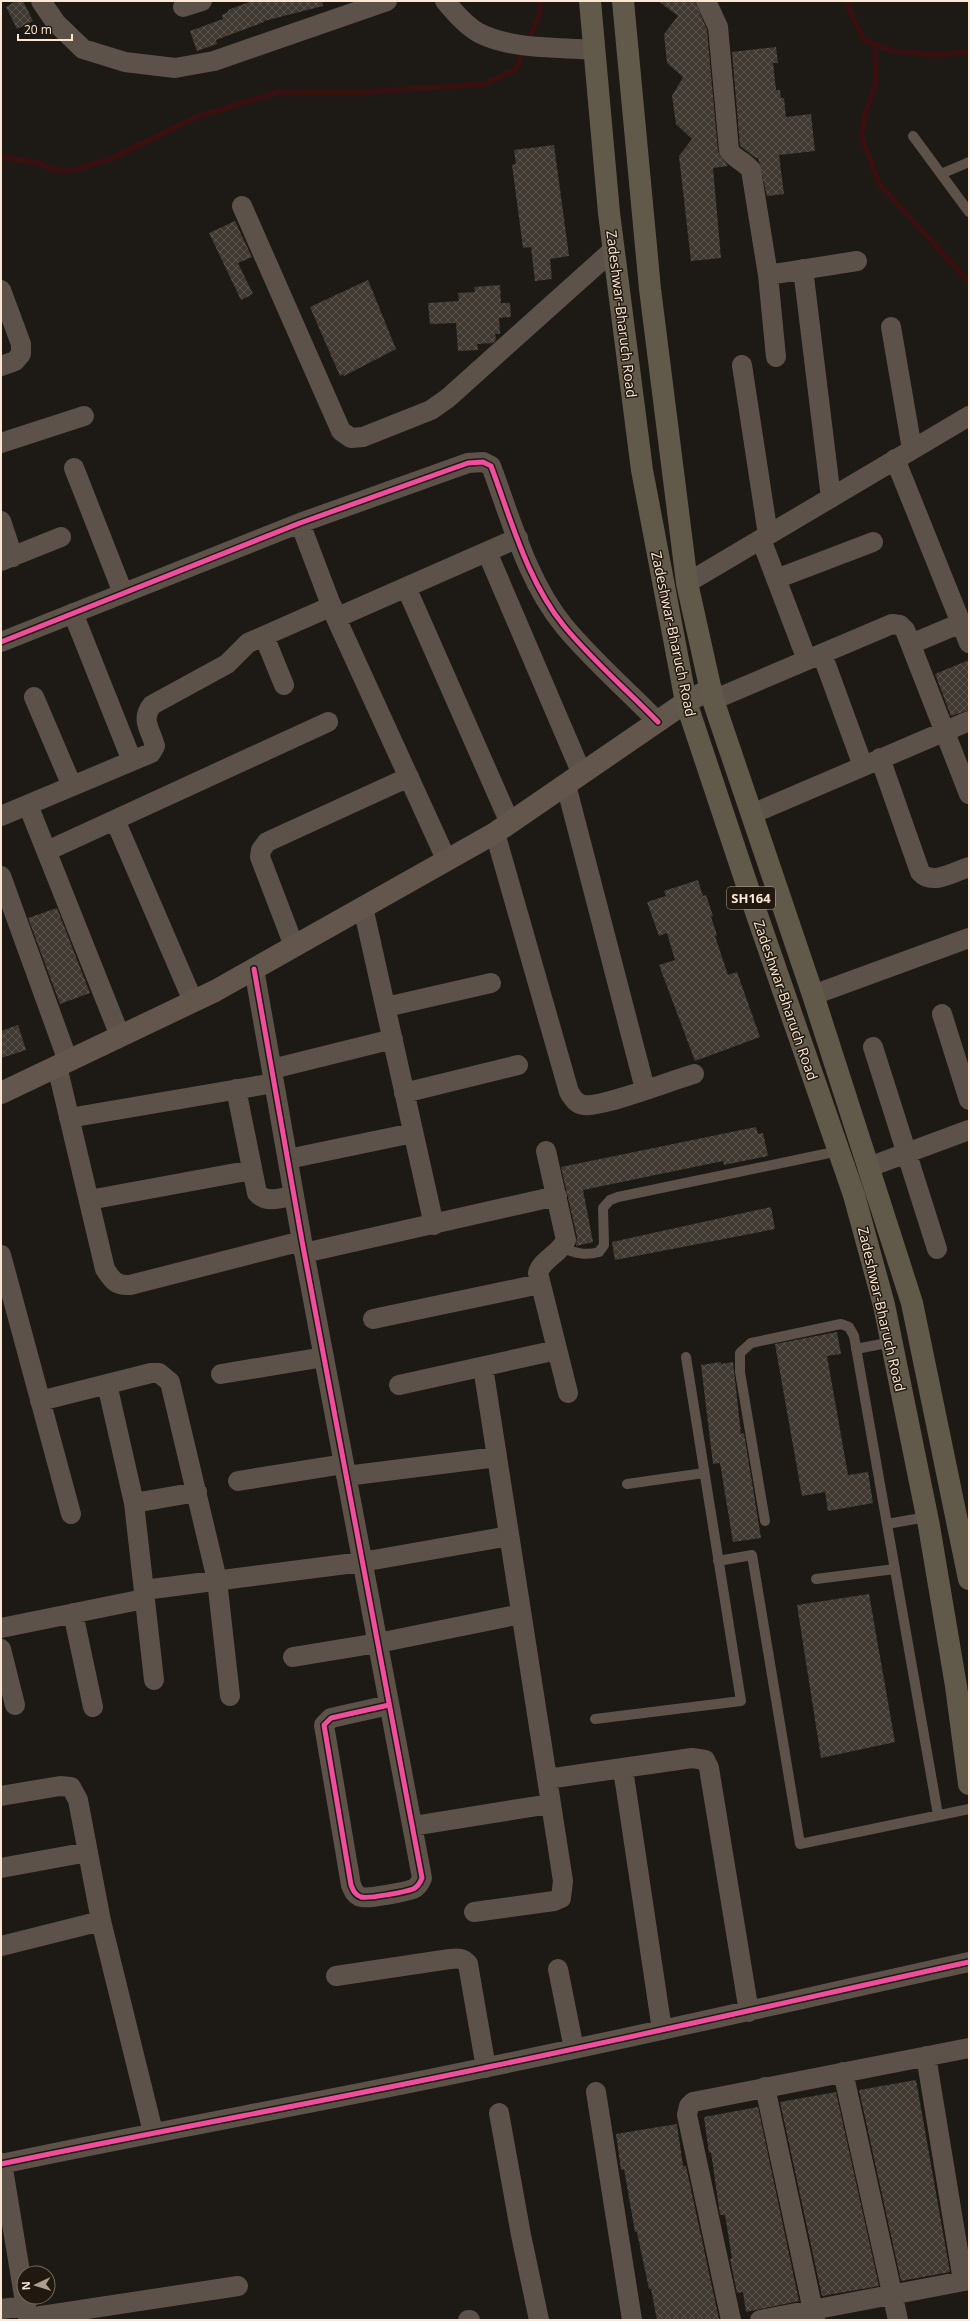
<svg xmlns="http://www.w3.org/2000/svg" width="970" height="2321" viewBox="0 0 970 2321" font-family="'Open Sans',sans-serif">
	<style>
		.lines { fill: none; stroke-linecap: round; stroke-linejoin: round }
		.stream { stroke: #38100f; stroke-width: 5.5 }
		.building { fill: url(#building-cross-hatch) }
		.service { stroke: #5d524a; stroke-width: 10 }
		.minor { stroke: #5d524a; stroke-width: 20 }
		.secondary { stroke: #63564d; stroke-width: 22 }
		.primary { stroke: #615a4a; stroke-width: 22 }
		.cycleway-casing { stroke: #211910; stroke-width: 8 }
		.cycleway { stroke: #ef4d9e; stroke-width: 5 }
		.labels { text-anchor: middle; dominant-baseline: central; stroke-width: 3; stroke-linejoin: round; paint-order: stroke }
		.shield { fill: #211910; stroke: #baa999; stroke-width: 1 }
		.shield-label { font-size: 13px; font-weight: bold; fill: #fbe7d4 }
		.street-label { font-size: 14px; fill: #fbe7d4; stroke: #211910 }
	</style>
	<defs>
		<pattern id="building-cross-hatch" width="8" height="8" patternUnits="userSpaceOnUse"><rect width="8" height="8" fill="#3f3932"/><path d="M0 0l8 8M0 8l8-8" fill="none" stroke="#5c564f"/></pattern>
	</defs>
	<rect width="100%" height="100%" fill="#1d1914"/>
	<g class="lines">
		<!-- stream -->
		<path class="stream" d="M848 1V7L864 40 892 51 938 55 969 52
			M875 45 876 83 866 111 861 135 879 184 969 282
			M1 157 35 162 55 170H74L115 157 196 117 278 92H365L485 84 516 69 539 16 540 1"/>
	</g>
	<!-- building -->
	<path class="building" d="M16 1H23L33 21 17 29 6 7Z
		M252 1H322L323 6 264 21V22L216 40 217 44 197 51 190 31 223 19 222 15 228 12V10Z
		M658 1H695L707 30 718 151 728 166 713 168 721 258 691 261 679 156 692 139 676 124 672 96 683 77 667 63 664 34 678 16Z
		M776 47 778 63H773L776 90H780L781 98H784L786 117 811 114 815 151 779 155 784 194 767 196 758 158H756L740 146 732 52Z
		M554 145 569 256 550 259 552 279 535 281 531 247 523 248 512 165 516 164 514 150Z
		M235 221 252 257 238 263 253 294 241 300 209 233Z
		M368 280 396 349 344 376 343 374 340 376 310 307Z
		M500 285 501 303H510L511 317 499 318 500 334H495L496 340 493 343 477 344 478 350 458 351 456 323 430 324 428 303 459 301 458 293 475 292 474 287Z
		M969 660V710L951 716 935 674Z
		M698 880 703 896 706 895 713 916 711 917 717 935 715 936 728 975 737 972 760 1037 695 1061 659 965 675 960 667 933 659 936 647 902 666 896 664 891Z
		M57 908 90 993 60 1004 28 918Z
		M18 1025 26 1050 1 1058V1031Z
		M756 1127 758 1134 763 1133 768 1156 724 1165 723 1161 583 1190 593 1242 576 1246 577 1237 561 1167Z
		M771 1207 775 1229 615 1260 612 1242Z
		M837 1332 841 1354 827 1356 848 1475 868 1472 873 1503 828 1511 825 1492 802 1496 775 1344Z
		M721 1362V1364L733 1362 741 1434 744 1433 761 1538 733 1542 720 1463 713 1464 701 1365Z
		M869 1594 895 1742 821 1758 797 1605Z
		M916 2080 950 2272 901 2281 859 2090Z
		M836 2092 879 2286 822 2296 780 2102Z
		M758 2107 799 2301 746 2312 743 2292 737 2293 730 2259 732 2258 725 2215H720L711 2152 709 2153 704 2117Z
		M677 2124 683 2166H686L719 2319 657 2320 651 2289H649L637 2232H635L624 2169 621 2170 616 2134Z"/>
	<g class="lines">
		<!-- service -->
		<path class="service" d="M913 136 969 212
			M941 174 969 162
			M562 1248C576 1253 585 1256 599 1252L604 1245 603 1208 610 1200 618 1197 839 1151
			M856 1349 892 1342
			M627 1484 704 1473
			M765 1521 740 1372V1353L751 1343 841 1324 849 1327 854 1336 938 1815
			M887 1524 927 1517
			M718 1561 752 1555 800 1844 969 1809
			M816 1579 895 1569
			M595 1719 741 1701 686 1357"/>
		<!-- minor -->
		<path class="minor" d="M41 1 56 23 83 49 125 62 175 68 214 61 387 1
			M445 1C454 12 466 26 479 33 513 50 557 47 594 50
			M706 1 718 27 729 150C734 159 744 161 751 170L768 275 776 357
			M183 7 202 1
			M242 206 341 431 351 438 363 437 431 410 448 398 613 250
			M803 269 831 498
			M768 275 857 261
			M1 290 21 344V354L15 361 1 366
			M891 327 912 449
			M742 365 768 535
			M1 443 84 416
			M895 459 969 643
			M74 468 123 593
			M1 521 13 557
			M300 523 336 618 447 861
			M761 539 807 660
			M487 552 582 774
			M1 561 61 537
			M776 579 873 542
			M687 583 969 416
			M406 587 510 823
			M73 613 132 761
			M336 618 518 538
			M264 636 284 685
			M1 642 300 523 468 463 483 462 491 466C511 519 527 581 564 626 592 660 627 690 658 722
			M911 644 961 623
			M822 654 863 766
			M34 697 72 786
			M713 700 892 624 900 625 905 630 969 794
			M880 758 920 872C932 886 954 872 969 867
			M566 785 645 1089
			M28 805 120 1036
			M752 814 969 721
			M1 816 151 753 155 746C151 730 140 720 152 705L227 664 248 643 332 606
			M115 820 193 1001
			M495 833 569 1092C573 1098 576 1104 584 1105 601 1108 673 1080 694 1074
			M47 851 328 722
			M1 876 68 1061
			M363 907 434 1225
			M294 946 260 857 261 850 267 842 409 777
			M254 969 302 1241 422 1878C420 1883 418 1887 413 1889 405 1892 368 1899 361 1897 355 1895 353 1890 351 1885L324 1725 331 1718 389 1705
			M813 995 969 938
			M386 1007 491 983
			M942 1014 969 1100
			M873 1047 937 1249
			M57 1066 105 1269C112 1280 116 1286 130 1285L302 1241
			M272 1069 393 1039
			M236 1089 257 1193C267 1204 281 1198 294 1195
			M404 1093 518 1065
			M69 1118 274 1083
			M546 1151 566 1240C560 1254 542 1259 538 1273L568 1393
			M288 1159 413 1133
			M869 1167 969 1130
			M89 1200 252 1170
			M304 1253 557 1196
			M1 1255 71 1514
			M373 1319 540 1284
			M221 1374 324 1357
			M107 1384 134 1503 154 1680
			M399 1385 557 1350
			M40 1401 151 1373H159L170 1382 217 1580 230 1696
			M346 1476 497 1457
			M238 1481 344 1464
			M134 1503 197 1492
			M144 1590 362 1562 509 1536
			M73 1613 93 1707
			M1 1628 144 1599
			M1 1649 15 1705
			M293 1657 378 1643 521 1614
			M623 1769 662 2030
			M547 1779 692 1758 705 1760 709 1768 749 2012
			M1 1796 60 1786 71 1787 78 1800 101 1921 153 2132
			M413 1826 550 1804
			M1 1868 88 1852
			M474 1912 554 1901 561 1898 563 1881 483 1367
			M1 1946 101 1921
			M558 1969 574 2049
			M336 1976 450 1959C458 1958 463 1958 468 1964L486 2068
			M926 2056 963 2281
			M843 2072 898 2320
			M765 2087 815 2320
			M596 2092 632 2320
			M499 2113 521 2235 539 2320
			M2 2163 24 2296
			M1 2164C163 2130 326 2101 488 2067 649 2034 809 1997 969 1962
			M1 2309 26 2306
			M28 2318 238 2286
			M468 2320H470
			M731 2320 687 2115 689 2106 693 2102 969 2048
			M760 2320 969 2280"/>
		<!-- secondary -->
		<path class="secondary" d="M1 1093 215 991 495 833 686 702 711 689"/>
		<!-- primary -->
		<path class="primary" d="M590 1 609 213 642 470 686 702 757 915 854 1195 884 1305 929 1526 956 1686 969 1784
			M623 1 650 289 687 583 713 700 813 995 912 1303 969 1579"/>
		<defs>
			<path id="cycleway" d="M1 642 300 523 468 463 483 462 491 466C511 519 527 581 564 626 592 660 627 690 658 722
				M254 969 302 1241 422 1878C420 1883 418 1887 413 1889 405 1892 368 1899 361 1897 355 1895 353 1890 351 1885L324 1725 331 1718 389 1705
				M1 2164C163 2130 326 2101 488 2067 649 2034 809 1997 969 1962"/>
		</defs>
		<!-- cycleway casing -->
		<use href="#cycleway" class="cycleway-casing"/>
		<!-- cycleway -->
		<use href="#cycleway" class="cycleway"/>
	</g>
	<g class="labels">
		<!-- shield labels -->
		<rect class="shield" x="727" y="887" width="48" height="22" rx="3"/>
		<g class="shield-label">
			<text x="751" y="898">SH164</text>
		</g>
		<!-- street labels -->
		<g class="street-label">
			<text transform="translate(622 314) rotate(83)">Zadeshwar-Bharuch Road</text>
			<text transform="translate(674 634) rotate(78)">Zadeshwar-Bharuch Road</text>
			<text transform="translate(786 1000) rotate(71)">Zadeshwar-Bharuch Road</text>
			<text transform="translate(882 1309) rotate(77)">Zadeshwar-Bharuch Road</text>
		</g>
	</g>
	<!-- border -->
	<rect width="970" height="2321" fill="none" stroke="#fbe7d4" stroke-width="4"/>
	<!-- north arrow -->
	<g transform="translate(36 2285) rotate(266)"><circle r="19" fill="#211910" stroke="#786b5e"/>
	<path d="M0-3L7 15L0 10L-7 15Z" fill="#ad9f91"/>
	<text y="-6" font-size="11" font-weight="bold" text-anchor="middle" fill="#fbe7d4">N</text>
	</g>
	<!-- scale -->
	<path d="M18 34v6h54v-6" fill="none" stroke="#fbe7d4" stroke-width="2"/>
	<text x="24" y="34" font-size="12" fill="#fbe7d4" stroke="#211910" stroke-width="3" paint-order="stroke">20 m</text>
</svg>
